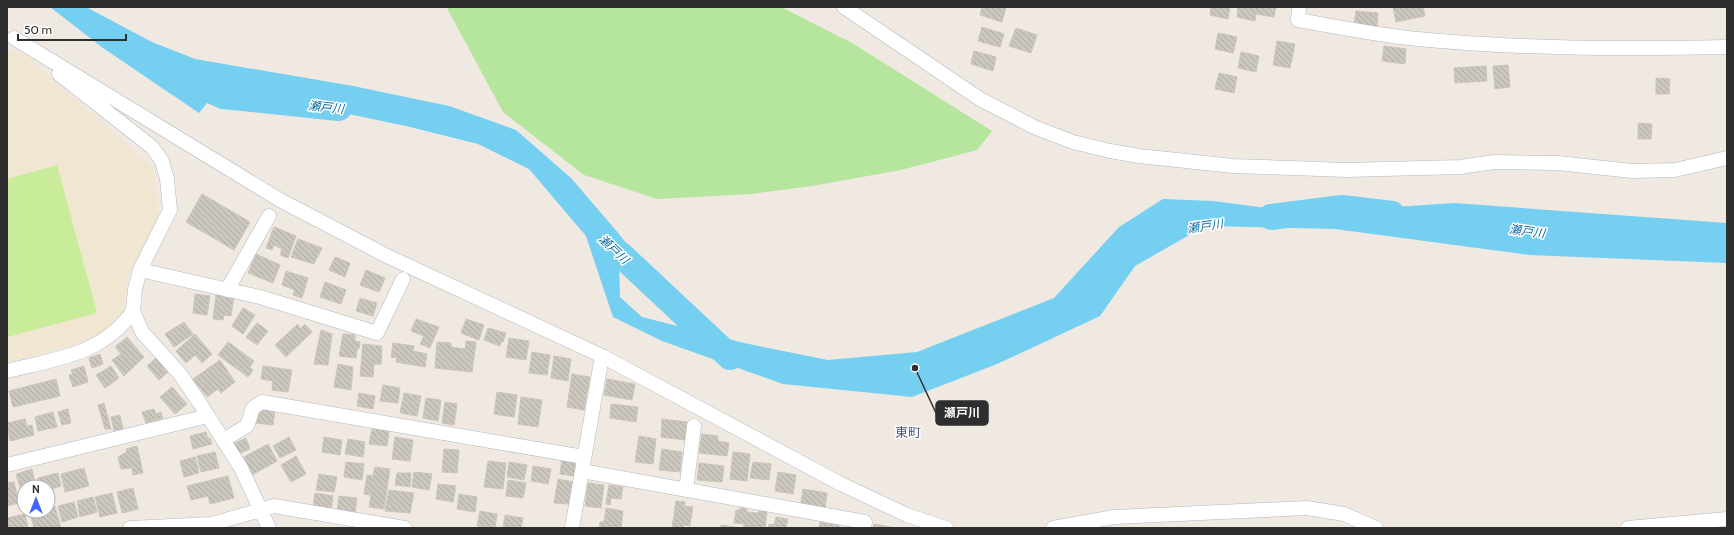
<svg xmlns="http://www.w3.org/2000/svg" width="1734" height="535" viewBox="0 0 1734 535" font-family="Cabin,'Noto Sans JP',sans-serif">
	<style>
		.education { fill: #f0e6d1 }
		.grass { fill: #b6e59e }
		.pitch { fill: #c9ec9a }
		.water { fill: #75cff0 }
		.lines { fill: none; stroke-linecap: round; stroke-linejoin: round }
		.river { stroke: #75cff0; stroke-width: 26 }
		.building { fill: url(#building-back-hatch); stroke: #cbc5ba }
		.minor-casing { stroke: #b4b7c1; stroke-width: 15 }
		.minor { stroke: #fff; stroke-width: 14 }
		.labels { text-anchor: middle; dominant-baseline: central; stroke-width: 3; stroke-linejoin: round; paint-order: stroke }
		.water-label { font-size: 12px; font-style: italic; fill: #0d6fa3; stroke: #fff }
		.quarter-label { font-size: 13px; fill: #4d5680; stroke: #fff }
		.leader { fill: none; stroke: #2e2e2e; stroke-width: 1.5 }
		.callout-dot { fill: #2e2e2e; stroke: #fff; stroke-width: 1.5 }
		.callout { fill: #2e2e2e; stroke: #2e2e2e; stroke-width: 1.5 }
		.callout-label { font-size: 12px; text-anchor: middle; font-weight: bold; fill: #fff }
	</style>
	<defs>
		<pattern id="building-back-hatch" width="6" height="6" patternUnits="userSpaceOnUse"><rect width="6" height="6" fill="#cbc7bf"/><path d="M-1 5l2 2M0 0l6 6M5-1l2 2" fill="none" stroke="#afaba4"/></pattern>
	</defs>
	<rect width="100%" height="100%" fill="#efe9e1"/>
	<!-- education -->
	<path class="education" d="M7 50 26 56 154 169 159 218 126 279 124 317 98 339 7 363Z"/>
	<!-- grass -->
	<path class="grass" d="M448 7H781L852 43 992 131 977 150 901 170 812 186 751 194 657 199 584 175 503 112 448 10Z"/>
	<!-- pitch -->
	<path class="pitch" d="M57 165 97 313 7 337V179Z"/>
	<!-- water -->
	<path class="water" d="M50 7H86L152 42 195 59 353 86 449 106 516 130 571 178 619 234 661 288 619 263 620 297 642 317 744 343 828 360 917 352 1054 298 1119 227 1163 199 1213 201 1305 213 1454 203 1727 223V263L1529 255 1335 229 1205 226 1135 266 1100 316 997 364 912 397 783 384 662 341 613 317 586 236 529 169 478 144 406 126 305 105 216 92 199 113 103 48Z"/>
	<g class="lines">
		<!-- river -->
		<path class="river" d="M183 77 223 96 339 108
			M1271 217 1342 208 1392 214
			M620 254 730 357"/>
	</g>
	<!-- building -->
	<path class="building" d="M982 7H1006L1002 22 980 15Z
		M1211 7H1230L1228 19 1210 15Z
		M1238 7H1276L1274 17 1256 14 1255 21 1237 17Z
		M1393 7H1423L1425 16 1396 22Z
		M1356 11 1378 13 1377 28 1354 26Z
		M982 27 1004 34 1000 47 978 41Z
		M1016 28 1037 35 1031 53 1009 46Z
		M1218 33 1237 37 1233 53 1215 49Z
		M1277 41 1295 44 1290 68 1273 65Z
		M1384 46 1406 49 1405 64 1382 61Z
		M974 51 996 57 993 71 971 64Z
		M1241 52 1259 56 1256 72 1238 68Z
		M1508 65 1510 87 1495 89 1493 66Z
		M1486 66 1487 81 1455 83 1454 68Z
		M1219 73 1237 77 1234 93 1215 89Z
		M1656 78 1670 79 1669 94H1656Z
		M1638 123 1652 124 1651 139H1638Z
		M202 194 250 222 234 250 186 222Z
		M274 227 296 236 288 258 280 255 282 249 274 245 272 250 266 248Z
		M298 239 322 248 314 264 291 257Z
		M256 254 280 265 273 283 248 273Z
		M335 257 350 263 345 277 329 270Z
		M366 270 385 278 379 292 360 285Z
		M286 271 308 278 302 298 293 295 295 290 282 285Z
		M325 282 346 290 341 304 320 297Z
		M195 294 210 296 207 315 193 313Z
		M216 295 234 297 231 316 224 315 223 320 213 319Z
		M360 298 377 303 373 316 356 311Z
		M243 308 255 315 243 334 232 326Z
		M416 319 439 327 430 348 420 344 424 336 411 331Z
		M466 319 484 325 479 340 461 333Z
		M184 322 193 334 174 347 165 334Z
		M257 323 268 331 257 345 246 337Z
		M298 324 300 329 305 324 312 332 286 357 275 345Z
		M488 328 506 333 503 342H501L500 346 484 340Z
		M321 330 332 334 328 365 314 364Z
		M195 334 212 354 202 363 195 355 186 363 176 351Z
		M343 334 355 335V341L360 342 359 349H357L356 358 339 356Z
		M127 337 144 357 124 376 112 360 121 354 115 347Z
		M509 338 529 341 526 360 506 357Z
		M466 341 476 342 472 372 435 368 437 342 451 343V347L465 349Z
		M228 342 254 361 250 367 253 370 248 377 218 355Z
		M393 343 414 346 413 351 427 354 425 367 396 362 397 358 391 357Z
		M363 344 382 346 381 364H374L373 377 360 376Z
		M532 352 550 355 547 375 529 373Z
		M100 354 103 364 92 368 89 358Z
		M554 356 571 359 568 381 551 378Z
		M156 358 168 372 159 380 147 366Z
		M220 360 235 382 221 393 218 389 207 397 193 379Z
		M338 364 353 367 351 390 334 387Z
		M84 366 88 382 73 387 69 375 73 374 71 370Z
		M111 366 119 378 105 388 96 375Z
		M263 366 292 370 288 392 272 390 273 381 261 379Z
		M572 374 590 377 584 410 567 407Z
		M56 379 60 396 13 407 9 391Z
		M607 379 635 384 632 400 604 395Z
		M383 385 400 388 398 403 380 401Z
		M172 387 187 404 175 414 160 397Z
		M497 392 517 395 514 417 494 414Z
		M359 393 375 396 373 409 357 406Z
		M404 393 421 396 417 416 400 413Z
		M521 397 542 400 538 427 518 424Z
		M426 398 441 400 438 421 423 418Z
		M445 402 457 404 454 425 442 423Z
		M104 403 111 429H105L98 405Z
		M611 404 638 407 636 422 610 418Z
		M258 407 275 410 273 425 255 423Z
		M68 409 71 423 62 425 58 412Z
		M154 409 156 414 161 412 163 418 146 423 142 412Z
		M53 412 57 427 38 431 35 417Z
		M120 415 123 429 114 431 111 417Z
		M25 419 27 426 32 425 34 435 10 441 7 423Z
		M662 419 687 422 685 440 661 437Z
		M372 429 389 431 387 446 369 444Z
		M206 432 208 439 210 438 212 444 193 449 190 436Z
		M702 434 718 436V441L729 443 727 456 699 453Z
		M639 436 656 439 653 464 635 462Z
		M289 437 296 450 280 458 273 446Z
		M324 437 342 440 340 455 322 452Z
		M395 437 413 440 410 461 392 459Z
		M246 438 250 449 238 454 233 444Z
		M348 439 365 442 363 457 345 454Z
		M268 444 277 461 252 475 242 458Z
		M137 446 143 473 133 475 132 468 121 469 118 457 127 452 126 449Z
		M444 449 459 450 457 473 442 472Z
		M662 449 682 452 680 472 659 470Z
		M215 452 219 468 201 472 197 456Z
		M733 452 750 454 747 481 730 479Z
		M296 456 306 474 291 482 281 465Z
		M195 457 199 473 184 477 180 461Z
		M562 459 576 461 574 476 560 474Z
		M488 461 506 463 503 489 484 487Z
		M346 462 364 464 362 480 344 477Z
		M509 462 527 465 524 480 507 477Z
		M753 462 771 464 769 480 750 478Z
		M699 463 724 466 722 482 697 480Z
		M533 466 551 469 548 484 531 481Z
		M375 467 390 469 384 509 369 507 371 495 364 494 367 475 373 476Z
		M84 468 89 486 65 492 61 474Z
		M32 469 36 487H24V493H22L16 474Z
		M414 472 432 474 429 490 412 487Z
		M778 472 796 475 793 494 775 491Z
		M58 473 61 486 48 490V487H41L38 478Z
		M397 473H411L410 487 395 485Z
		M319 474 337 477 334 492 316 490Z
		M228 476 234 498 210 504 208 496 191 500 187 486Z
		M558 479 574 482 570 504 554 503Z
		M508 480 526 483 523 498 506 496Z
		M14 482 19 503 7 506V483Z
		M588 483 604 485 601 508 585 506Z
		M438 484 456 486 453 502 436 499Z
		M609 485 623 487 621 499 611 498 610 505 606 504Z
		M133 488 138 509 122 513 117 492Z
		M803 489 827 493 825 508 801 503Z
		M389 490 414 493 410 513 385 511Z
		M112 493 117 513 100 517 95 497Z
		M315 493 333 496 331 511 313 508Z
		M459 494 477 497 475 512 457 509Z
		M339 496 357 498 355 514 337 511Z
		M93 497 97 512 80 517 77 501Z
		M676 501 685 502 684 506 693 507 690 526 684 525 683 528H672Z
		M74 502 78 517 62 522 58 506Z
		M55 506 61 528H34L30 513 48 511V508Z
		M606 508 623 511 621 528H599L600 522H604Z
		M740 508 747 509 746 512 759 513V510L767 511 765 528H744V524L734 523 736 510H740Z
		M480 511 497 514 495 528 477 526Z
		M25 514 28 528H7V518Z
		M505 515 523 518 521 528H503Z
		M776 517 788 519 786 528H768L769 524 774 525Z
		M820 522 839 525V528H819Z
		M874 524 897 528H873Z
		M721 525 741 528H720Z"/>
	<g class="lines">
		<defs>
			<path id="minor" d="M844 7 980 99 1034 127 1073 142 1110 151 1139 156 1233 166 1347 170 1460 167 1494 162 1558 163 1632 171 1675 170 1727 158
				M1299 7 1298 20C1338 27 1378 35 1418 39 1520 49 1624 49 1727 47
				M14 38 280 200 387 256 602 356 841 484 907 515 946 528
				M59 74 152 147 162 161 167 179 170 210 140 270 135 289 133 311 142 332 180 374 201 405 241 468 269 528
				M140 270 260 297 377 333 403 279
				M227 290 269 216
				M7 371C55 359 103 355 133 311
				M223 440 247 426 253 408 262 402 584 457
				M7 465 208 416
				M582 471 865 522 864 528
				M686 490 694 426
				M130 528 212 524 274 506 405 528
				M572 528 602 356
				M1053 528 1114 517 1307 508 1344 514 1376 528
				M1628 528 1727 519"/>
		</defs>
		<!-- minor casing -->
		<use href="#minor" class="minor-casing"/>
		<!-- minor -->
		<use href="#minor" class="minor"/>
	</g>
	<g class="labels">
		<!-- water labels -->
		<g class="water-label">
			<text transform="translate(326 107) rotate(6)">瀬戸川</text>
			<text transform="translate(1205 226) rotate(-8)">瀬戸川</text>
			<text transform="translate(1527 231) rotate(7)">瀬戸川</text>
			<text transform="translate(614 249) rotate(43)">瀬戸川</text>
		</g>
		<!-- quarter labels -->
		<g class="quarter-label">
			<text x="908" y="432">東町</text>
		</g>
	</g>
	<!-- callouts -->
	<path class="leader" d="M915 368L936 413"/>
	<circle class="callout-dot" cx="915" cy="368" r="4"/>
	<rect class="callout" x="936" y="401" width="52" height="24" rx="4"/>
	<g class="callout-label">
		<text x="962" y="417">瀬戸川</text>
	</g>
	<!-- border -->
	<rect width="1734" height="535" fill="none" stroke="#2e2e2e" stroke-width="16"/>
	<!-- north arrow -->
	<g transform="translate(36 499)"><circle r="19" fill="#ffffff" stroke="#ababab"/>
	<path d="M0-3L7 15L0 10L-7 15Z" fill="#4264fb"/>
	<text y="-6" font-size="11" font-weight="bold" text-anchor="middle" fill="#2e2e2e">N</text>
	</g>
	<!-- scale -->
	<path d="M18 34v6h108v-6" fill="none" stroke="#2e2e2e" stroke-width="2"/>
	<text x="24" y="34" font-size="12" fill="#2e2e2e" stroke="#ffffff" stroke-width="3" paint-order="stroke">50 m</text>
</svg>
